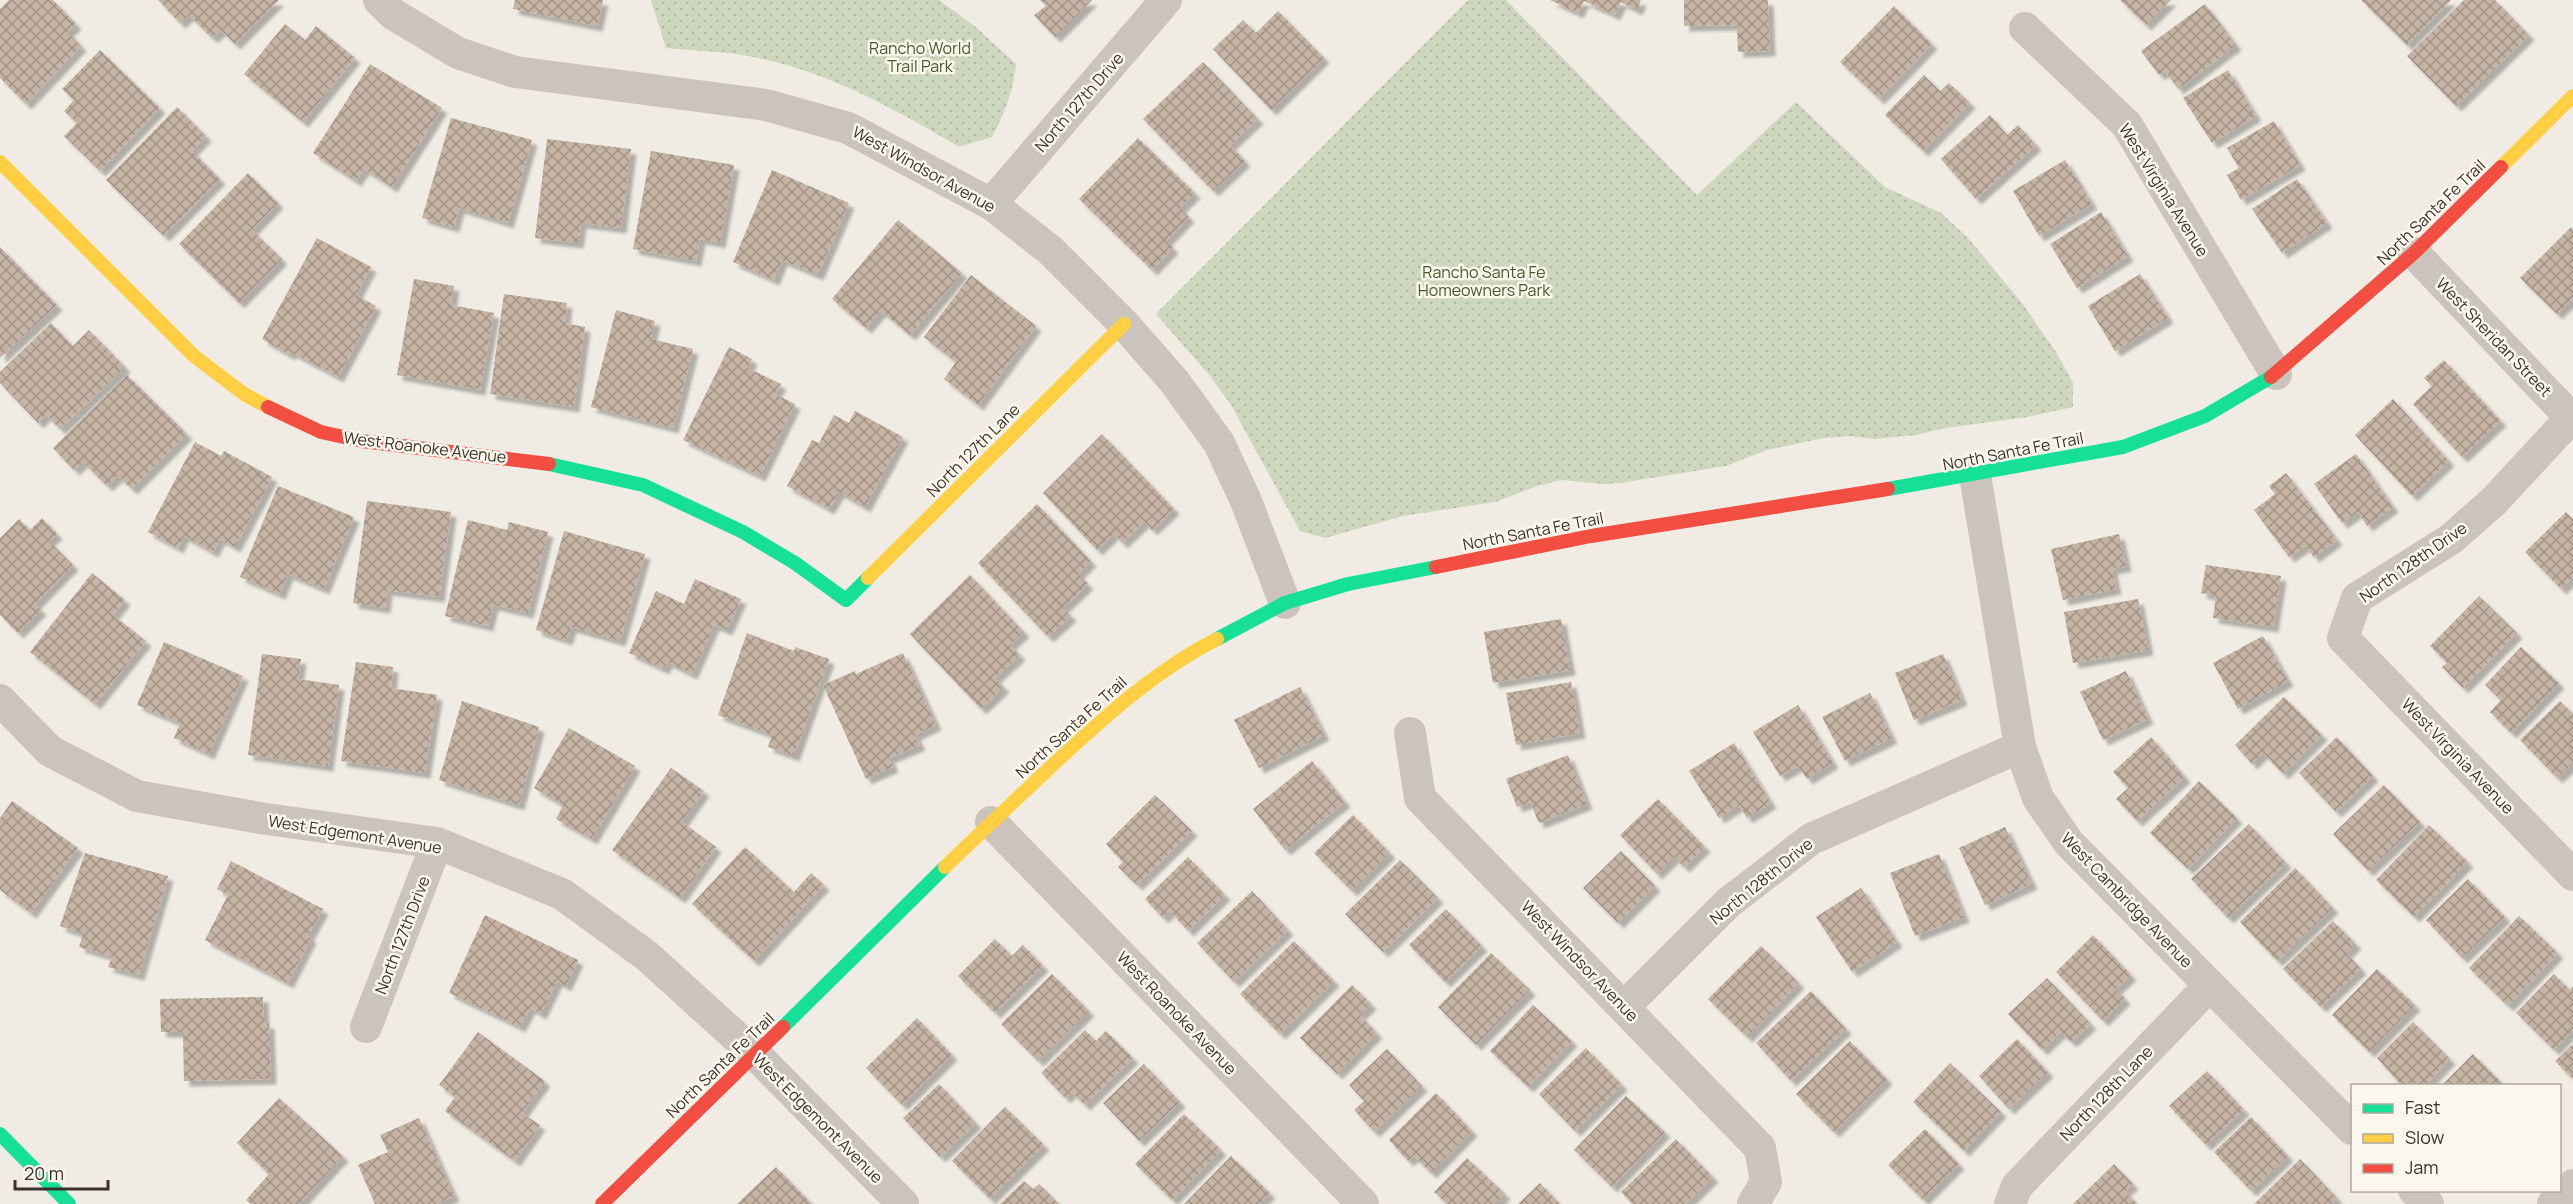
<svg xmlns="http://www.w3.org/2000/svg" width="2573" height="1204" viewBox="0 0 2573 1204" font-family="Manrope,sans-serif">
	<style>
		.park { fill: url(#park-dots) }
		.building { fill: url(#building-cross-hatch); filter: url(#shadow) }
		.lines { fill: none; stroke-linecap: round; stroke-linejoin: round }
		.street { stroke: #cac4bc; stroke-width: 32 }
		.fast { stroke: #16e098; stroke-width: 14 }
		.slow { stroke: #ffcf43; stroke-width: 14 }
		.jam { stroke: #f24e42; stroke-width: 14 }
		.labels { text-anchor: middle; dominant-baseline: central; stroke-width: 5; stroke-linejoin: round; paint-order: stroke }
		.park-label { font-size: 16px; fill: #425c2b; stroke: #fcf7ec }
		.street-label { font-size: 16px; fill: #3b322a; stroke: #fcf7ec }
	</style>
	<defs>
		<pattern id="park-dots" width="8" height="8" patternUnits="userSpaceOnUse" patternTransform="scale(1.5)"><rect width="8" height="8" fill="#ced7bd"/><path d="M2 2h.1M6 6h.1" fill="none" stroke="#b2b9a3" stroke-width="1.8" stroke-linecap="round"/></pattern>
		<pattern id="building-cross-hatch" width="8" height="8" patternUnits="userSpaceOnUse" patternTransform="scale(1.5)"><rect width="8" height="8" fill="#c5b3a4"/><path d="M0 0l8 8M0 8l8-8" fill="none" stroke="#a19286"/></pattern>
		<filter id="shadow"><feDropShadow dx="5.5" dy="5.5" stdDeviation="1.5" flood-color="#0004"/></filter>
	</defs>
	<rect width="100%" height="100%" fill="#f0ece4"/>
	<!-- park -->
	<path class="park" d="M651 0H939L977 28 1016 64C1014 90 1004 114 992 137L959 147C893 108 825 70 748 56 721 51 693 51 666 48Z
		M1468 0H1506L1697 195 1796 102 1885 187 1941 213 1968 238 2022 303 2056 352 2073 383V407L2028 417 1945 428 1916 435 1874 439 1850 436 1824 438 1767 450 1726 466 1620 483 1603 484 1562 480 1537 486 1495 502 1403 516 1325 538 1300 531 1231 405 1210 376 1156 314Z"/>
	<!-- building -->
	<path class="building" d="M9 0H53L76 24 68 32 81 46 26 104 0 78V9Z
		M158 0H279L235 44 221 30 212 38 189 15 180 23Z
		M515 0H603L597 26 513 9Z
		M1040 0H1092L1055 37 1034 15 1046 6Z
		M1550 0H1641L1637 10 1621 2 1615 15 1584 1 1578 13Z
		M1684 0H1768L1770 51 1738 52 1737 25 1684 26Z
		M2120 0H2171L2146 25Z
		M2361 0H2451L2407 45Z
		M2464 0H2495L2529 35 2456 106 2407 56Z
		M2205 4 2236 45 2178 89 2165 71 2159 75 2141 51Z
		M1894 6 1932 44 1879 99 1840 62Z
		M1278 11 1324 58 1271 110 1213 49 1243 20 1256 33Z
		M285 24 305 40 316 26 355 58 303 122 244 74Z
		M100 50 160 108 100 171 64 136 77 123 64 111 74 100 62 89Z
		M1203 62 1258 119 1230 145 1245 161 1213 191 1143 119Z
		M370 64 442 108 392 187 364 169 356 181 313 153Z
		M2228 70 2256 116 2212 143 2183 98Z
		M1924 75 1940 91 1949 83 1970 103 1923 151 1885 115Z
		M177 107 206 136 192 151 220 179 164 236 106 180Z
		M1990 115 2007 135 2018 125 2036 145 1976 199 1941 159Z
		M451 118 532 140 508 223 459 208 454 227 422 218Z
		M2274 121 2300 165 2241 200 2227 175 2239 168 2227 148Z
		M1138 138 1195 193 1180 208 1189 217 1166 241 1173 248 1152 270 1079 199Z
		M547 139 631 149 621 228 581 223 578 243 535 238Z
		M651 151 734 165 720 243 700 239 696 261 633 249Z
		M2065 160 2092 204 2039 236 2013 191Z
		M772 170 849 203 818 275 782 260 774 280 733 262Z
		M248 173 278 203 252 230 282 259 239 303 179 244Z
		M2297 179 2327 223 2282 253 2252 209Z
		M2101 212 2128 256 2077 288 2050 244Z
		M898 220 962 273 910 335 881 311 866 328 832 299Z
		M2571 227 2573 229V298L2557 314 2520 278Z
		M317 238 371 267 356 295 376 306 338 377 291 352 290 355 262 339Z
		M0 247 57 305 0 358Z
		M2140 274 2168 318 2115 351 2088 306Z
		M971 275 1036 326 978 405 944 379 956 362 924 337Z
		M414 279 454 286 451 305 494 313 480 390 397 375Z
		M504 294 567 303 565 323 585 327 574 407 490 394Z
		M616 310 655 321 651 339 693 349 673 428 591 407Z
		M51 323 73 346 89 330 125 367 60 429 46 415 38 423 0 383V372Z
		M729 347 752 359 748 368 781 384 775 394 795 404 760 476 683 440Z
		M2444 360 2501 421 2462 457 2413 404 2432 386 2424 378Z
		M127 375 187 434 132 489 118 476 107 486 83 462 74 470 53 448Z
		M2393 399 2449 461 2412 496 2355 435Z
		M855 411 903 437 865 507 839 492 829 509 787 486 812 440 819 443 834 415 849 423Z
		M1102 434 1174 509 1152 530 1144 522 1122 543 1114 534 1097 550 1043 493Z
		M195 442 221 456 224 451 272 477 235 547 220 539 213 552 184 536 178 548 148 532Z
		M2356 454 2393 507 2367 526 2358 512 2342 523 2314 484Z
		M2286 473 2337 540 2314 557 2305 546 2289 557 2254 510 2275 494 2269 486Z
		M278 486 354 517 324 589 288 574 280 594 240 577Z
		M367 501 451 512 439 597 387 590 385 608 353 603Z
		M1037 504 1091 561 1078 574 1088 584 1063 608 1071 616 1048 637 978 563Z
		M2566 512 2573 519V577L2561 589 2525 552Z
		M42 518 57 534 49 541 73 565 35 604 41 610 18 633 0 615V538L19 519 30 530Z
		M468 520 507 530 509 522 548 532 528 613 493 605 488 626 445 616Z
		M564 531 645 554 620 641 571 627 567 640 536 630Z
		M2119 534 2126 566 2112 569 2116 589 2063 600 2051 549Z
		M2206 565 2281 576 2273 627 2213 618 2216 596 2201 593Z
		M92 573 125 600 113 615 146 641 95 704 30 652Z
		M970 575 1024 632 1010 645 1020 655 995 678 1004 687 981 709 910 634Z
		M695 579 741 599 727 630 714 625 692 674 667 662 664 669 629 653 656 591 684 604Z
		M2479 596 2517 633 2463 688 2442 667 2447 663 2430 646Z
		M2138 599 2148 650 2073 663 2064 612Z
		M1561 619 1570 670 1493 683 1484 632Z
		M747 633 794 651 795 647 829 659 794 756 768 747 772 735 718 715Z
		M2263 636 2288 681 2238 709 2213 663Z
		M164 642 243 676 209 754 174 738 180 723 137 705Z
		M2521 647 2559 683 2511 733 2490 712 2501 700 2485 685Z
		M903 653 936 725 915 735 920 745 889 758 893 767 866 779 823 685 855 671 856 674Z
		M262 654 301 659 298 679 339 685 328 766 248 755Z
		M1943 654 1962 700 1914 720 1895 673Z
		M356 662 393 667 391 688 437 695 425 773 341 761Z
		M2126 671 2148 719 2103 740 2080 692Z
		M1571 682 1580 733 1516 745 1506 693Z
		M1300 687 1324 735 1259 768 1234 720Z
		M1870 693 1892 738 1845 761 1822 717Z
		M2284 697 2322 735 2283 774 2263 753 2252 764 2235 745Z
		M462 701 539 727 519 805 439 780Z
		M2560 701 2573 714V763L2557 778 2520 740Z
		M1798 705 1833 763 1807 779 1798 766 1780 776 1753 732Z
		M569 728 635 766 592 839 556 819 563 805 534 788Z
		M2151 737 2185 777 2137 821 2116 799 2128 788 2113 772Z
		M2337 737 2373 776 2336 812 2299 773Z
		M1734 743 1771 803 1747 818 1739 805 1719 818 1689 771Z
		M1568 755 1587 804 1539 823 1530 802 1517 807 1506 779Z
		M1312 761 1345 802 1285 850 1253 809Z
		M671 768 704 791 682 822 716 847 680 898 612 850Z
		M2199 781 2237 818 2188 869 2150 833Z
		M2384 785 2420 822 2368 871 2333 834Z
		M1155 795 1192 831 1137 885 1118 867 1123 862 1106 844Z
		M1658 799 1705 847 1684 867 1674 857 1657 874 1620 835Z
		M12 801 78 848 31 913 0 890V818Z
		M1353 815 1390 853 1352 891 1314 853Z
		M2249 824 2286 863 2228 918 2191 879Z
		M2429 825 2468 862 2414 917 2376 880Z
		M2005 827 2032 884 1985 905 1959 848Z
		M745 847 794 892 811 873 824 885 754 961 692 904Z
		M1621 851 1655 886 1618 923 1583 888Z
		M85 853 168 876 139 975 108 967 112 957 79 947 83 934 60 926Z
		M1939 854 1964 917 1915 936 1890 873Z
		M1188 857 1225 895 1188 931 1170 911 1163 918 1145 899Z
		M1400 860 1438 898 1383 952 1345 914Z
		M231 861 323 909 308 936 311 938 288 983 205 940 228 895 217 889Z
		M2295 868 2333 908 2277 961 2240 922Z
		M2468 879 2505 917 2462 958 2426 920Z
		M1861 888 1897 942 1852 972 1816 917Z
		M1252 891 1288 930 1234 982 1197 943Z
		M1446 909 1482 946 1445 982 1409 945Z
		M485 915 578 960 566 986 557 981 541 1014 530 1008 520 1027 449 993Z
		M2519 916 2558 953 2508 1006 2469 968Z
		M2333 921 2356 944 2346 953 2361 969 2321 1007 2283 969Z
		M2093 935 2131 975 2116 989 2125 999 2103 1021 2056 972Z
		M995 939 1012 956 1023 945 1043 966 995 1013 958 976Z
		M1294 941 1334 981 1280 1034 1240 994Z
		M1761 946 1799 983 1747 1037 1708 999Z
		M1491 953 1530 990 1476 1045 1438 1007Z
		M2377 969 2415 1005 2369 1052 2332 1015Z
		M1052 974 1089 1011 1038 1061 1001 1024Z
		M2554 974 2570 990 2573 986V1030L2554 1050 2516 1013Z
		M2047 978 2091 1024 2071 1042 2061 1032 2042 1050 2008 1014Z
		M1352 985 1371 1004 1360 1015 1377 1033 1337 1074 1300 1038Z
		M1811 991 1846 1029 1791 1081 1756 1043Z
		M263 997 264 1024 269 1023 271 1079 184 1081 183 1032H161L160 999Z
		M1533 1005 1572 1041 1528 1087 1490 1051Z
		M917 1018 952 1055 902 1105 866 1068Z
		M2413 1022 2450 1059 2425 1086H2402L2377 1058Z
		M1085 1030 1096 1041 1106 1031 1133 1058 1085 1105 1071 1092 1065 1098 1041 1073Z
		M478 1032 545 1081 522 1113 540 1125 515 1161 445 1111 455 1097 439 1085Z
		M2017 1039 2048 1072 2009 1109 1979 1076Z
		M1850 1041 1887 1079 1834 1132 1796 1094Z
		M2573 1044V1079L2555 1061Z
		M1586 1048 1622 1085 1575 1131 1539 1094Z
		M1387 1049 1422 1086 1374 1132 1354 1110 1364 1101 1349 1085Z
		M2473 1054 2505 1086H2441Z
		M1950 1063 2001 1112 1964 1151 1913 1102Z
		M1144 1064 1180 1102 1139 1141 1103 1103Z
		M2207 1071 2244 1110 2206 1145 2169 1106Z
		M939 1084 976 1123 940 1157 903 1118Z
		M1436 1093 1472 1131 1431 1173 1414 1156 1408 1161 1389 1140Z
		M1626 1096 1665 1132 1612 1187 1574 1150Z
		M279 1098 343 1156 299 1204H251L246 1200 269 1174 237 1143Z
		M1005 1107 1044 1145 990 1199 952 1161Z
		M1184 1114 1221 1150 1172 1200 1135 1164Z
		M2251 1117 2288 1156 2251 1191 2214 1152Z
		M419 1118 454 1196 437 1204H375L358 1165 388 1152 380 1135Z
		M1925 1129 1959 1164 1923 1200 1888 1165Z
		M1676 1139 1713 1177 1686 1204H1633L1621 1192Z
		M1231 1156 1270 1193 1259 1204H1184Z
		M1467 1158 1505 1194 1496 1204H1447L1434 1192Z
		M2300 1159 2337 1198 2330 1204H2254Z
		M2114 1164 2133 1184 2125 1191 2137 1204H2073Z
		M776 1167 812 1204H737Z
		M1024 1181 1033 1189 1039 1184 1059 1204H1000Z
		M1540 1183 1560 1204H1518Z"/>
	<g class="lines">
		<!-- street -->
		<path class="street" d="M379 0 393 14 458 53 515 72 766 105 848 128 991 204 1050 250 1124 324 1174 381 1219 443 1246 501 1285 603
			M2025 28 2127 125 2276 374
			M991 204 1166 0
			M2414 253 2573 420
			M2571 418 2494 501 2451 539 2357 598 2343 638 2573 875
			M1975 475 2020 747 2038 798 2069 843 2352 1129
			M0 700 50 751 137 796 260 818 437 843 562 894 647 956 755 1054 903 1204
			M1410 733 1420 798 1760 1148 1766 1182 1753 1204
			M991 822 1363 1204
			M1625 1006 1728 903 1811 839 2020 747
			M366 1027 437 843
			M2414 1190 2428 1204
			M2010 1204 2017 1186 2209 986
			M2553 1204 2573 1185"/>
		<!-- fast -->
		<path class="fast" d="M549 464 643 485 743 532 795 563 846 600 868 578
			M1888 489 2123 447 2205 416 2271 377
			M1217 639 1285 603 1348 584 1436 567
			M783 1027 945 867
			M0 1134 69 1204"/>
		<!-- slow -->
		<path class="slow" d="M0 162 194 356 244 394 268 407
			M2501 167 2573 96
			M868 578 1124 324
			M945 867C982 831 1020 796 1058 760 1108 714 1156 670 1217 639"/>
		<!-- jam -->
		<path class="jam" d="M2271 377 2414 253 2501 167
			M268 407 321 432 362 441 549 464
			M1436 567 1591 536 1888 489
			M602 1204 783 1027"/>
	</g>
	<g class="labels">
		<!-- park labels -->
		<g class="park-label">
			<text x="920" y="48">Rancho World<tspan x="920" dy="18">Trail Park</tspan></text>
			<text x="1484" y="272">Rancho Santa Fe<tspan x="1484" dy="18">Homeowners Park</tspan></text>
		</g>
		<!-- street labels -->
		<g class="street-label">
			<text transform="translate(1079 102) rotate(-49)">North 127th Drive</text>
			<text transform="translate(924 169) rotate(29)">West Windsor Avenue</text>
			<text transform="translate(2164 190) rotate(58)">West Virginia Avenue</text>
			<text transform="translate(2431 212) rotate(-44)">North Santa Fe Trail</text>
			<text transform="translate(2494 337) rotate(46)">West Sheridan Street</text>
			<text transform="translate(425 447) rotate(7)">West Roanoke Avenue</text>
			<text transform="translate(973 450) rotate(-45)">North 127th Lane</text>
			<text transform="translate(2013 451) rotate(-11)">North Santa Fe Trail</text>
			<text transform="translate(1533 531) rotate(-11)">North Santa Fe Trail</text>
			<text transform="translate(2413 562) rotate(-35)">North 128th Drive</text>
			<text transform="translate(1071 727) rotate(-42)">North Santa Fe Trail</text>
			<text transform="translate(2458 756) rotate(46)">West Virginia Avenue</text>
			<text transform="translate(355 834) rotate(9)">West Edgemont Avenue</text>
			<text transform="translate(1761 881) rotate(-39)">North 128th Drive</text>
			<text transform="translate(2127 900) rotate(46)">West Cambridge Avenue</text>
			<text transform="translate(402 935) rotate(-69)">North 127th Drive</text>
			<text transform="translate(1580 961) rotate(46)">West Windsor Avenue</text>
			<text transform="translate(1177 1013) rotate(46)">West Roanoke Avenue</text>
			<text transform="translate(720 1065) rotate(-44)">North Santa Fe Trail</text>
			<text transform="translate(2106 1093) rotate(-46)">North 128th Lane</text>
			<text transform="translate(818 1118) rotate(45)">West Edgemont Avenue</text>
		</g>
	</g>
	<!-- legend -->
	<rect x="2351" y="1084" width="210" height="108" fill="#fcf7ec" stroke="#afa89e" stroke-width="1.5"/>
	<rect x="2363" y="1104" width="30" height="9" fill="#16e098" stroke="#afa89e" stroke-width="1.5"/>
	<text x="2405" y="1114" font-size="18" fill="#3b322a">Fast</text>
	<rect x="2363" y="1134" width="30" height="9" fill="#ffcf43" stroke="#afa89e" stroke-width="1.5"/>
	<text x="2405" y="1144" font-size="18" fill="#3b322a">Slow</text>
	<rect x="2363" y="1164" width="30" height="9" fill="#f24e42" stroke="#afa89e" stroke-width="1.5"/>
	<text x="2405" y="1174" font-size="18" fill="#3b322a">Jam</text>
	<!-- scale -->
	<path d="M15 1180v9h93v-9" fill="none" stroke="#3b322a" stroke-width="3"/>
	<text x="24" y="1180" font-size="18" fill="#3b322a" stroke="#fcf7ec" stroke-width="4.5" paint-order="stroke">20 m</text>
</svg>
